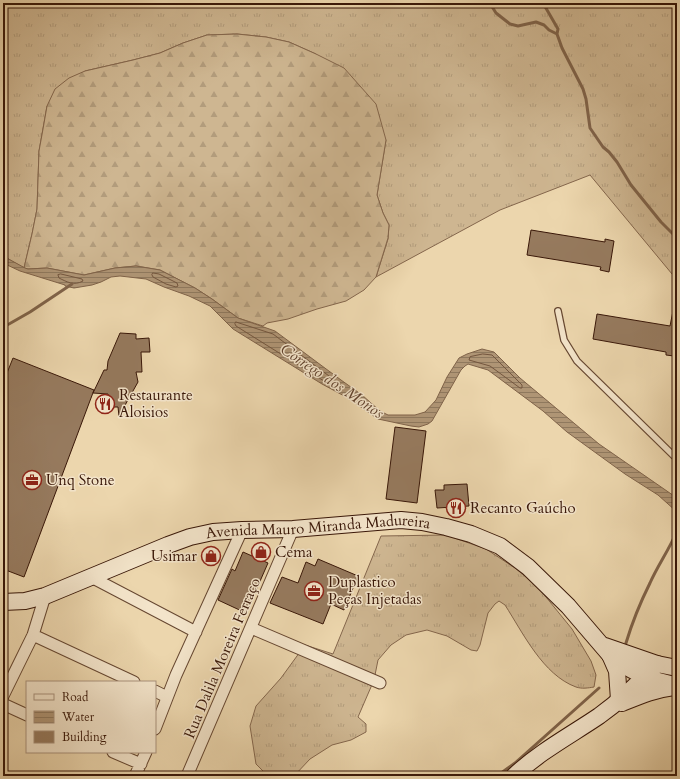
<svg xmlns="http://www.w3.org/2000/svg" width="680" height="779" viewBox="0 0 680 779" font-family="Cardo,serif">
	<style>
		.grass { fill: url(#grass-tufts); stroke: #84664c }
		.forest { fill: url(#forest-firs); stroke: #84664c }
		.water { fill: url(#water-rules); stroke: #806349 }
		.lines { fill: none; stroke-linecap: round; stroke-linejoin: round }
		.shore { stroke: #74563e; stroke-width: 1 }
		.stream { stroke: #806349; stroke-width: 3 }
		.building { fill: #967a5e; stroke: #391708 }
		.lane-casing { stroke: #664731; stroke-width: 8 }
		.street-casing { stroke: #664731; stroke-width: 13 }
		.secondary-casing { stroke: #391708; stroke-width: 18 }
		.lane { stroke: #f3e4ca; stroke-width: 5.5 }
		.street { stroke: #f3e4ca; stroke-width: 11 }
		.secondary { stroke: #f3e4ca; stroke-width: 16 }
		.labels { text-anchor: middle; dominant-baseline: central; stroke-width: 3; stroke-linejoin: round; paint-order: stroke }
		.poi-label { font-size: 15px; fill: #391708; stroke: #f3e4ca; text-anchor: start }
		.street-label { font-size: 15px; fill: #391708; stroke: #f3e4ca }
		.water-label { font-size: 16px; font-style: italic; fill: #62432e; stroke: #f3e4ca }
	</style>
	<defs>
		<pattern id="grass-tufts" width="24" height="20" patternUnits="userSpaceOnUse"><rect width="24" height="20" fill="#ceb691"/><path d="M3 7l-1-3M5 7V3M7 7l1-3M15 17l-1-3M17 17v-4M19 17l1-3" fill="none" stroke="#b29c7c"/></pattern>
		<pattern id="forest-firs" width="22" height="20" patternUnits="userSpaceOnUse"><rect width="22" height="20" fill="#ceb691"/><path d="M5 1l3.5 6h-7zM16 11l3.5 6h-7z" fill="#b29c7c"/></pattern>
		<pattern id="water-rules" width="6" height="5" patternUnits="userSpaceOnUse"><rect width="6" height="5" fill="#af9575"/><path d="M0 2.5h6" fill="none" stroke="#8f795e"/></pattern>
	</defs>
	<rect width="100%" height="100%" fill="#ecd6ad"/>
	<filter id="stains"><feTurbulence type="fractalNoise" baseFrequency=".005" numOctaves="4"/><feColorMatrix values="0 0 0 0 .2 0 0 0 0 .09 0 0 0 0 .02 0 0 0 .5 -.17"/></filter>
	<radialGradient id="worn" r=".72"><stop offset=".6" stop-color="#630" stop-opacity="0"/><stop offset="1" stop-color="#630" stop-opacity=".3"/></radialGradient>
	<!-- grass -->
	<path class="grass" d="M3 3H677V280L590 175 500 210 376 277 388 239 389 225 383 213 377 195 386 140 316 54 289 42 266 37 237 34 207 35 183 43 160 53 133 60 85 71 47 106 39 151 37 209 32 234 24 268 3 256Z
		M446 535 486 549 515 568 537 586 572 629 591 661 596 675 594 687C588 688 582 689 576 687 543 675 523 633 505 605L499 601 495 604 488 613 480 645 477 651 471 650 447 636 427 630 406 635 391 645 378 660 374 680 358 717 366 724V732L351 740 332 745 310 759 294 776H268L256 764 250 726 256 706 281 678 305 645 333 654 381 536Z"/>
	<!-- forest -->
	<path class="forest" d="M237 34 266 37 289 42 316 54 344 68 376 104 386 140 377 195 383 213 389 225 388 238 376 277 364 290 346 301 317 309 288 319 267 323 263 326 238 318 212 299 195 288 160 270 136 266 115 268 84 275 47 268 28 269 24 268 32 234 37 209 39 151 43 129 47 106 55 89 69 78 85 71 133 60 160 53 183 43 207 35Z"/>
	<!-- water -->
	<path class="water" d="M3 256 25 268 28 269 47 268 84 275 115 268 136 266 160 270 195 288 212 299 238 318 275 331 341 380 362 395 380 411 388 415H415L425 412 436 400 447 377 459 358 467 354 482 349 494 352 520 378 599 444 677 498V512L658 495 625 474 567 432 543 411 488 370 468 364 465 366 461 370 432 421 428 424 419 427 411 426 378 419 348 398 322 384 233 329 210 306 189 296 164 287 146 279 120 276 111 277 101 282 92 285 74 288 65 286V285L20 271 3 263Z"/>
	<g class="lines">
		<!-- shore -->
		<path class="shore" d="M153 273 159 274 177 283 178 286 176 287 166 284 153 277 152 275Z
			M61 274 82 279 83 281C74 286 67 282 59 278L58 275Z
			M236 322 273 334 341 385V388L339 389 324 381 236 326 235 324Z
			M483 354 492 355 522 385V388H520L490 366 469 360 470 357Z"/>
		<!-- stream -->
		<path class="stream" d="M489 3 491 5 496 13 510 24 518 26 536 22 544 25 549 30 557 34
			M543 3 558 29 557 34 562 48 583 89 586 99 590 128 603 147 609 152 617 162 631 185 661 222 677 238
			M3 327 9 324 30 312 72 284
			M626 643C632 623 640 603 650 583 658 565 669 550 677 531
			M497 776 515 763 599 688"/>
	</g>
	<!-- building -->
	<path class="building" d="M531 230 605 242V239L614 241 609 272 600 270 601 267 527 255Z
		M673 311 677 312V341L674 356 666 355V352L593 339 597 314 670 326Z
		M120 333 136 334V339L149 338 150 352H141L142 372H136L138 382 119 416 118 407H113L112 401H108V394L93 393 104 370H107L108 361Z
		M13 358 94 390 24 577 3 569V383Z
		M395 427 426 431 417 503 386 499Z
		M467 484 469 506 437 508 435 490H444V485Z
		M243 552 268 563 246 613 218 600 232 569 235 571Z
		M318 559 358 576 344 610 331 604 323 624 270 603 282 577 298 583 306 562 315 566Z"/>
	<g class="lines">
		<defs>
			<path id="lane" d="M558 311 564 340 577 361 677 459"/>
			<path id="street" d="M91 577 196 632
				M251 628 380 683
				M33 635 134 682
				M155 691 167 697
				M3 696 33 635 45 596
				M3 704 27 715
				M155 729 176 675 242 530
				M113 752 141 764
				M135 776 146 752
				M187 776 293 529"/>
			<g id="secondary">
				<path id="s1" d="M3 602 25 601 45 596 168 545 190 537 213 532 242 530 293 529 401 520 422 522 446 527 471 534 500 546 528 567 568 606 610 655C630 672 651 681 677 685"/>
				<path d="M605 646 657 664 677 668"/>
				<path d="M610 655 617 671 619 700"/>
				<path d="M622 703C639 696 655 689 674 687"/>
				<path d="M514 776C539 752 571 735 599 716 620 701 639 683 657 664"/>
			</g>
		</defs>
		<!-- lane casing -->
		<use href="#lane" class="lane-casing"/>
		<!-- street casing -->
		<use href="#street" class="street-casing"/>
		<!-- secondary casing -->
		<use href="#secondary" class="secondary-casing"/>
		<!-- lane -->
		<use href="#lane" class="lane"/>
		<!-- street -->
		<use href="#street" class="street"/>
		<!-- secondary -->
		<use href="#secondary" class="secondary"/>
	</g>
	<!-- icons -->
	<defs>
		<symbol id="restaurant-ring" viewBox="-11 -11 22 22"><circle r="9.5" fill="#f3e4ca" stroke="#8f2418" stroke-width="1.5"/><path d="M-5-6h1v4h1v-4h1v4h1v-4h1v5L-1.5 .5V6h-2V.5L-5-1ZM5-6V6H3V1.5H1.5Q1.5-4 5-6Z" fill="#8f2418"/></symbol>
		<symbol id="office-ring" viewBox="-11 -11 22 22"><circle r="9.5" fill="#f3e4ca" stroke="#8f2418" stroke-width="1.5"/><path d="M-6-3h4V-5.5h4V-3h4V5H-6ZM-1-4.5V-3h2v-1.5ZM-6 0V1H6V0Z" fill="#8f2418"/></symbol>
		<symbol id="shop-ring" viewBox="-11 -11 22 22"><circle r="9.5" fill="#f3e4ca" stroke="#8f2418" stroke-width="1.5"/><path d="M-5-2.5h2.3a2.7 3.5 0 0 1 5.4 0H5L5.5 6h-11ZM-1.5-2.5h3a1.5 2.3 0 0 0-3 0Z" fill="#8f2418"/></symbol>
	</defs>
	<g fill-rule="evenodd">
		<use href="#restaurant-ring" x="94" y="393" width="22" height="22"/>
		<use href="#office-ring" x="21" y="469" width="22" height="22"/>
		<use href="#restaurant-ring" x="445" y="497" width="22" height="22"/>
		<use href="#shop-ring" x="250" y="541" width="22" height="22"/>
		<use href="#shop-ring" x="200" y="545" width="22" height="22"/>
		<use href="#office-ring" x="303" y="580" width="22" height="22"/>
	</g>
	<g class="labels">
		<!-- poi labels -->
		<g class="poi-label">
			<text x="119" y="395">Restaurante<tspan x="119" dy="17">Aloisios</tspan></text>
			<text x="46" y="480">Unq Stone</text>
			<text x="470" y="508">Recanto Gaúcho</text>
			<text x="275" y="552">Cema</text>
			<text x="197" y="556" text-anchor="end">Usimar</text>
			<text x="328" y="582">Duplastico<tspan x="328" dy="17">Peças Injetadas</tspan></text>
		</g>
		<!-- street labels -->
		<g class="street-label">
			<text stroke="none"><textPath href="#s1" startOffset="328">Avenida Mauro Miranda Madureira</textPath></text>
			<text transform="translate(222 658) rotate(-67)">Rua Dalila Moreira Ferraço</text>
		</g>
		<!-- water labels -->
		<g class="water-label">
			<text transform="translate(332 381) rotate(34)">Córrego dos Monos</text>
		</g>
	</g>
	<!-- margin -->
	<rect width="680" height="779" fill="none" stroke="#ecd6ad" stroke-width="16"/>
	<rect x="4" y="4" width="672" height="771" fill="none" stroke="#391708" stroke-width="2"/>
	<rect x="8" y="8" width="664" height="763" fill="none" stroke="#391708"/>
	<!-- legend -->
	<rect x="26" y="681" width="130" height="72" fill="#f3e4ca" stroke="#a9927c"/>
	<rect x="34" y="694" width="20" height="6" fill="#f3e4ca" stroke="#a9927c"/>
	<text x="62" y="701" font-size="12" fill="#391708">Road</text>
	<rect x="34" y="711" width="20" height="12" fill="url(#water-rules)" stroke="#a9927c"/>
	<text x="62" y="721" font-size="12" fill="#391708">Water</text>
	<rect x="34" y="731" width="20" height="12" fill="#967a5e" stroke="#a9927c"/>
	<text x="62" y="741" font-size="12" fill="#391708">Building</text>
	<rect width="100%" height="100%" filter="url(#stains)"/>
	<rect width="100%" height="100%" fill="url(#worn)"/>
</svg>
